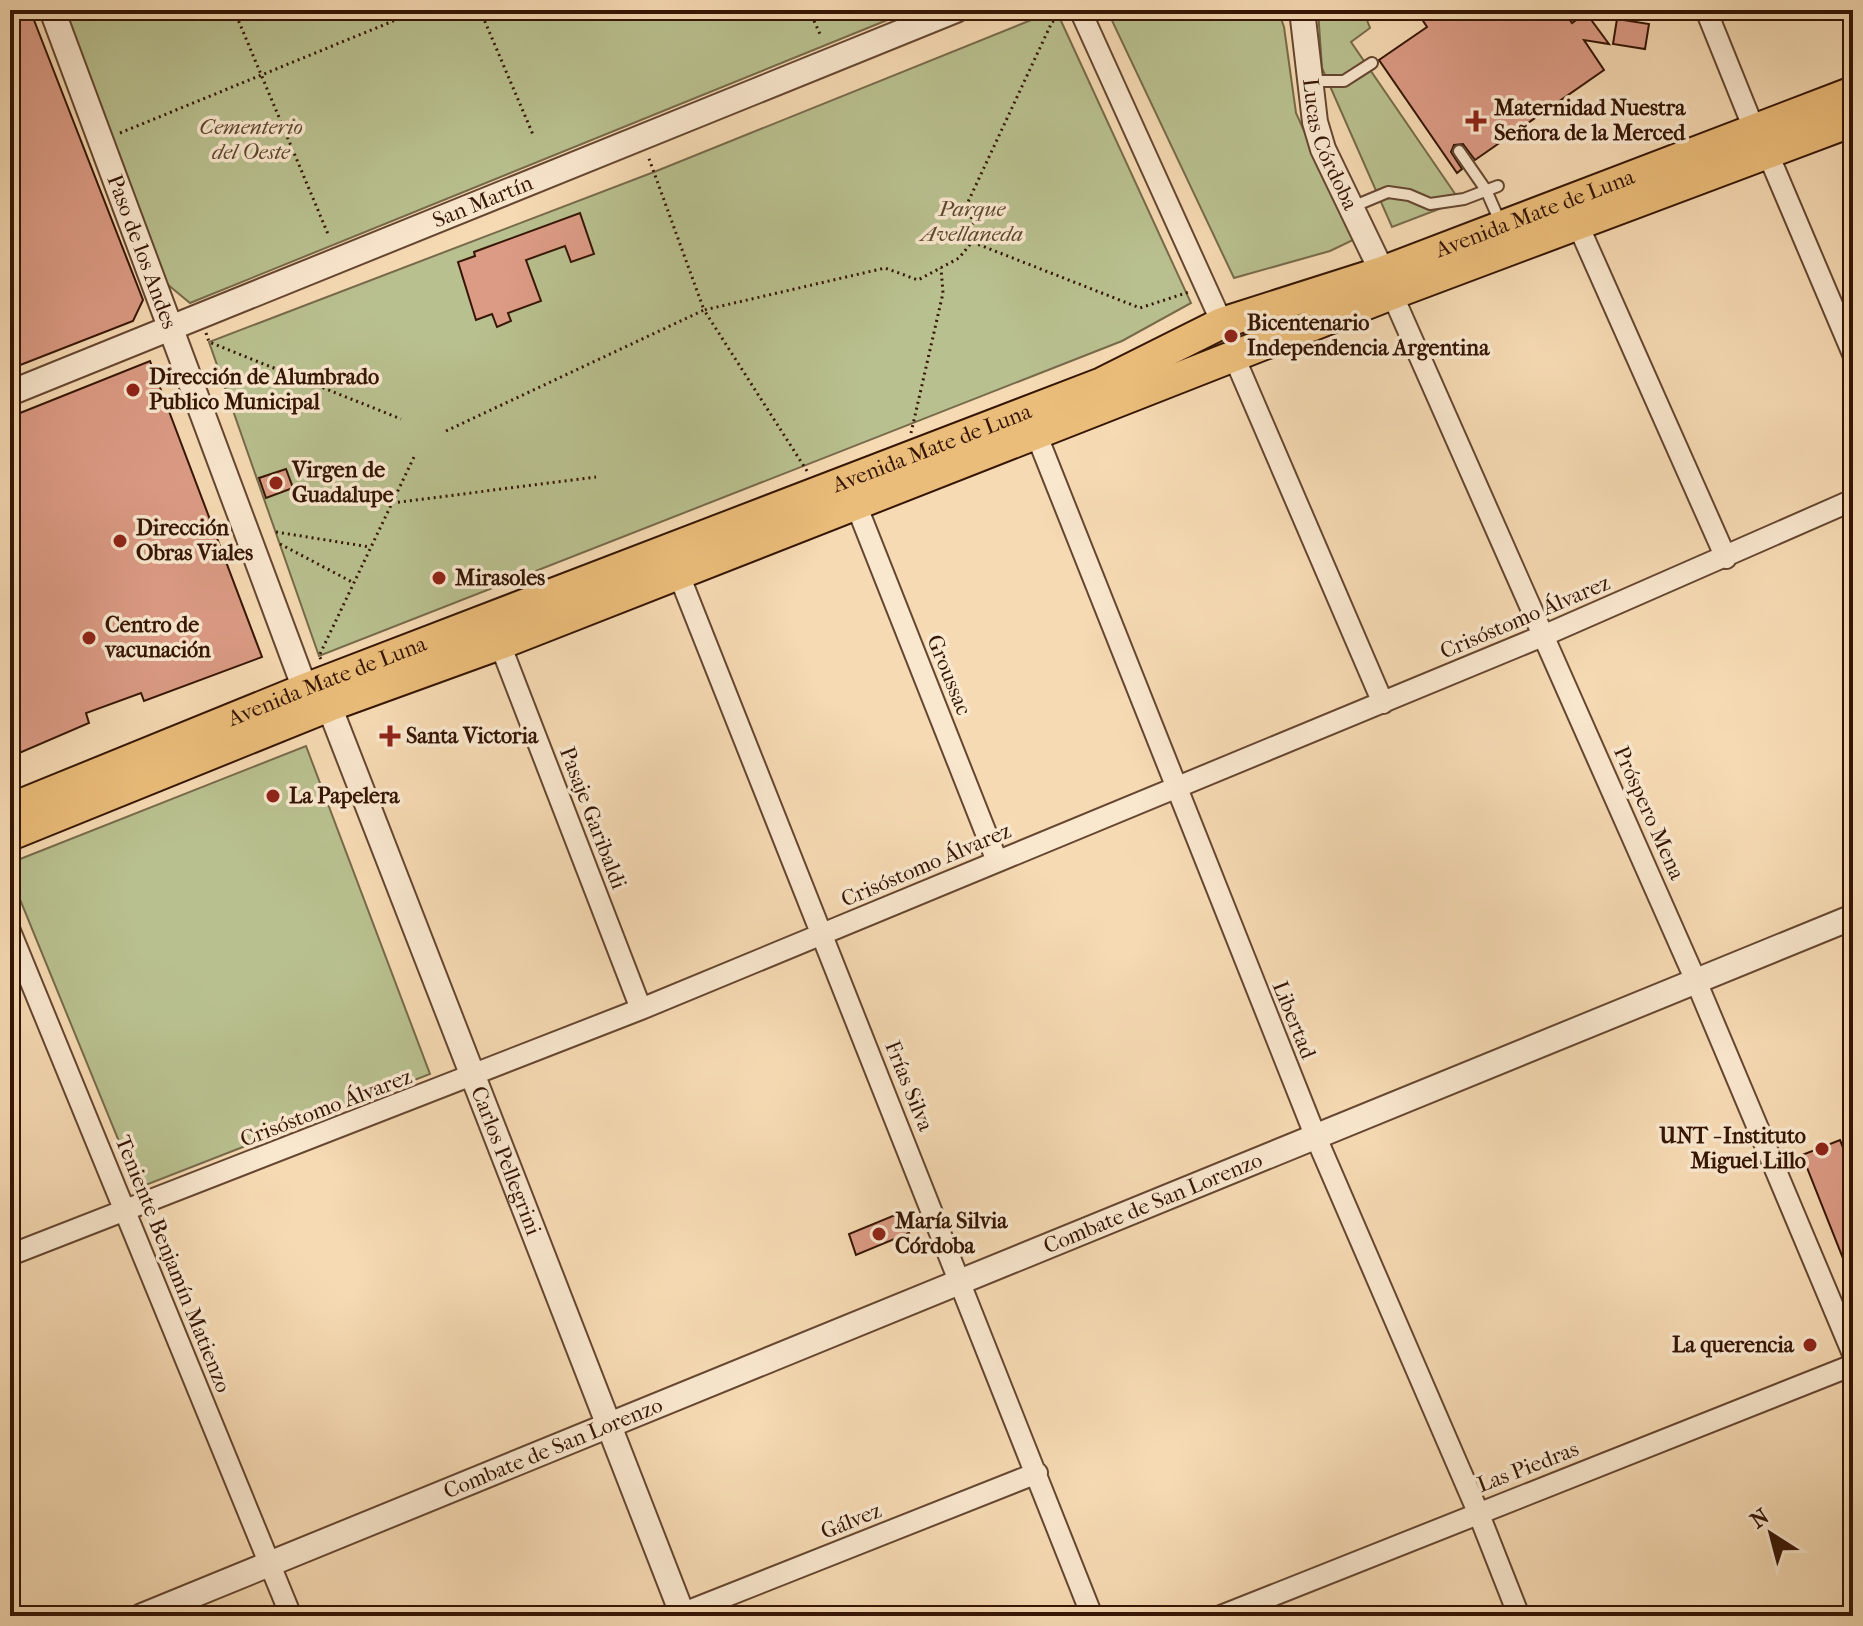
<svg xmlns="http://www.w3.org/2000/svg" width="1863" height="1626" viewBox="0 0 1863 1626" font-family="'IM FELL French Canon',serif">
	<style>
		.green { fill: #b9c08f; stroke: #776a4a; stroke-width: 2 }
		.building { fill: #dc9b85; stroke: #351504; stroke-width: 2 }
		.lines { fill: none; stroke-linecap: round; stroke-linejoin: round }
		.service-casing { stroke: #654630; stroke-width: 14 }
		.minor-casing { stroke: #654630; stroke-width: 24 }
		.tertiary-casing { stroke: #654630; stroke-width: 28 }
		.primary-casing { stroke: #351504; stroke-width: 34 }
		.path { stroke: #351504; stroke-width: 3; stroke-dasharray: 2 4; stroke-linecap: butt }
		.service { stroke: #f9e7ce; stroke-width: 10 }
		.minor { stroke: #f9e7ce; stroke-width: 20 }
		.tertiary { stroke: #f9e7ce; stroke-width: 24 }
		.primary { stroke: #ebbd7a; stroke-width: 30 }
		.poi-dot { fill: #8f2418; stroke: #f9e7ce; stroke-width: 3 }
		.labels { text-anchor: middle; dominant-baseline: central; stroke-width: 7; stroke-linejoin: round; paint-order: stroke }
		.poi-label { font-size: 22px; font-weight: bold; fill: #351504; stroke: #f9e7ce; text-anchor: start }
		.park-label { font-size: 22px; font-style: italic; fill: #5d482e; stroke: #f9e7ce }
		.street-label { font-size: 22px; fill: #351504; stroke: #f9e7ce }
	</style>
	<rect width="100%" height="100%" fill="#f6dab3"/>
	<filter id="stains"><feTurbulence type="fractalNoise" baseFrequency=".0025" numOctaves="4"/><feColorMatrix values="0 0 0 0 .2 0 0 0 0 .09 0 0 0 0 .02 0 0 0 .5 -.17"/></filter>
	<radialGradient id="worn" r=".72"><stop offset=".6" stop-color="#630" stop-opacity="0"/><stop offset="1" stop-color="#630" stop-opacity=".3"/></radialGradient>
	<!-- green -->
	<path class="green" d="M63 10H912L190 303 167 284Z
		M1056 10 1191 303 1122 341 319 656 209 342 654 172Z
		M1107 10H1278L1284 27 1296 113 1353 240 1330 251 1234 278Z
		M1318 10H1363L1370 28 1351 42 1460 201 1392 227 1322 68Z
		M306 746 430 1074 138 1188 10 875V863Z"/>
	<!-- building -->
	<path class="building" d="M10 10H30L143 300 133 321 10 369Z
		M1416 10H1563L1572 23 1586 13 1609 44 1584 40 1604 70 1475 160 1463 144 1454 145 1451 152 1462 169 1457 173 1379 60 1427 27Z
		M1617 19 1649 24 1645 49 1613 44Z
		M580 213 594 254 571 262 565 246 526 260 541 301 508 313 511 321 497 327 492 314 476 320 458 262 475 256 474 252Z
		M150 361 262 657 144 701 141 693 86 713 89 723 10 757V417Z
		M286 469 293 488 266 498 259 478Z
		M1840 1140 1853 1172 1852 1281 1802 1155Z
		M900 1213 909 1233 856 1255 849 1234Z"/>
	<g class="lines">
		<defs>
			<path id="service" d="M1312 81H1344L1372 63
				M1459 151 1486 190 1501 224
				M1352 207 1388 192 1409 195 1430 204 1464 199 1498 186"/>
			<path id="minor" d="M1080 10 1222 323
				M1706 10 1754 129
				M1768 154 1853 354
				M1578 225 1726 558
				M1392 294 1696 981 1853 1354
				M1235 359 1383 703
				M1037 436 1315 1135 1478 1512 1519 1616
				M857 507 997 861
				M679 575 1092 1616
				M500 644 641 1009
				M10 931 291 1616
				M10 1255 641 1009 1545 635 1853 500
				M676 1616 1037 1473
				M1221 1616 1853 1365"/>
			<g id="tertiary">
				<path id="s1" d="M52 10 305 689 329 706 683 1616"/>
				<path id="s2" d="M1302 10 1315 122 1323 149 1389 286"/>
				<path id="s3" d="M10 393 956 10"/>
				<path id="s4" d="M142 1616 1853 917"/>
			</g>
			<g id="primary">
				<path id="s5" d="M10 809 305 689 1102 383 1222 323 1382 272 1853 92"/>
				<path d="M10 835 329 706 500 644 1392 294 1853 121"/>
			</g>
		</defs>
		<!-- service casing -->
		<use href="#service" class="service-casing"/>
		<!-- minor casing -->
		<use href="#minor" class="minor-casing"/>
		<!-- tertiary casing -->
		<use href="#tertiary" class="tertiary-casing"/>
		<!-- primary casing -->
		<use href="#primary" class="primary-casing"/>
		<!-- path -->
		<path class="path" d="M234 10 328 234
			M480 10 534 137
			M809 10 820 34
			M120 133 420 10
			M972 242 975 232 968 202 1052 22 1063 16
			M206 333 209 342 401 419
			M446 431 704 310 648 156
			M911 433 943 293 941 268
			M807 471 704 310 885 268 918 280 959 258 972 242 1140 308 1189 292
			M392 503 596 477
			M276 532 370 547
			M280 544 354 583
			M321 659 319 656 414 457"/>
		<!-- service -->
		<use href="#service" class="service"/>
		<!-- minor -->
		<use href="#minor" class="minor"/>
		<!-- tertiary -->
		<use href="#tertiary" class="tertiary"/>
		<!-- primary -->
		<use href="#primary" class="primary"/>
	</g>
	<!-- markers -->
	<g class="poi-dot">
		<path d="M1472 109h8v8h8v8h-8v8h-8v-8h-8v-8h8z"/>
		<circle cx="1231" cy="336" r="8"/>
		<circle cx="133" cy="390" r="8"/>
		<circle cx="276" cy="483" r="8"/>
		<circle cx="120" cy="541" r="8"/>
		<circle cx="439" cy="578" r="8"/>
		<circle cx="89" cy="638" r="8"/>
		<path d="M386 724h8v8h8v8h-8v8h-8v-8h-8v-8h8z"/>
		<circle cx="273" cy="796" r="8"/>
		<circle cx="1822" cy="1149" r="8"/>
		<circle cx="879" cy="1234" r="8"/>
		<circle cx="1810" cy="1345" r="8"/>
	</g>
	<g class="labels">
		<!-- poi labels -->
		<g class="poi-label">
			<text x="1494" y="108">Maternidad Nuestra<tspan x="1494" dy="25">Señora de la Merced</tspan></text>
			<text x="1247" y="323">Bicentenario<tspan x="1247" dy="25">Independencia Argentina</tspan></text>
			<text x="149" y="377">Dirección de Alumbrado<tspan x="149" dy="25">Publico Municipal</tspan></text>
			<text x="292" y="470">Virgen de<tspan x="292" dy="25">Guadalupe</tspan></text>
			<text x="136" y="528">Dirección<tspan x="136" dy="25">Obras Viales</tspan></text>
			<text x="455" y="578">Mirasoles</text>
			<text x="105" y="625">Centro de<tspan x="105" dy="25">vacunación</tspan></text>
			<text x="406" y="736">Santa Victoria</text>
			<text x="289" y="796">La Papelera</text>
			<text x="1806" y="1136" text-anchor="end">UNT - Instituto<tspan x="1806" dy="25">Miguel Lillo</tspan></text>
			<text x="895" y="1221">María Silvia<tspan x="895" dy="25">Córdoba</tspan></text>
			<text x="1794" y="1345" text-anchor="end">La querencia</text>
		</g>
		<!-- park labels -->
		<g class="park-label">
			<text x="251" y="127">Cementerio<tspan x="251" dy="25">del Oeste</tspan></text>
			<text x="972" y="209">Parque<tspan x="972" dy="25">Avellaneda</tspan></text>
		</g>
		<!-- street labels -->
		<g class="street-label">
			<text stroke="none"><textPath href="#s2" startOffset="138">Lucas Córdoba</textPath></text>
			<text stroke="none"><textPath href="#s3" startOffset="510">San Martín</textPath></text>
			<text stroke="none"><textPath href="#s5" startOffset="1638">Avenida Mate de Luna</textPath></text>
			<text stroke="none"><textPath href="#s1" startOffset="258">Paso de los Andes</textPath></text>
			<text stroke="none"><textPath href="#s5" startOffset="990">Avenida Mate de Luna</textPath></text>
			<text transform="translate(1525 617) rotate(-23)">Crisóstomo Álvarez</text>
			<text transform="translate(949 675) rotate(68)">Groussac</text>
			<text stroke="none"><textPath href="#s5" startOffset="342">Avenida Mate de Luna</textPath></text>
			<text transform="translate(1649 813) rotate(66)">Próspero Mena</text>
			<text transform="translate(593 818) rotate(69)">Pasaje Garibaldi</text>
			<text transform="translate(926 865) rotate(-23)">Crisóstomo Álvarez</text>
			<text transform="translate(1294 1020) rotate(68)">Libertad</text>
			<text transform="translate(909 1086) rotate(68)">Frías Silva</text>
			<text transform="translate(326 1108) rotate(-21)">Crisóstomo Álvarez</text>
			<text stroke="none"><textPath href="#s1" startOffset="1242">Carlos Pellegrini</textPath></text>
			<text stroke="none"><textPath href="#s4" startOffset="1092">Combate de San Lorenzo</textPath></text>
			<text transform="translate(173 1264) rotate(68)">Teniente Benjamín Matienzo</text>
			<text stroke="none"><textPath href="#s4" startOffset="444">Combate de San Lorenzo</textPath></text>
			<text transform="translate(1528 1467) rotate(-21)">Las Piedras</text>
			<text transform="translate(851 1521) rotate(-22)">Gálvez</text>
		</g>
	</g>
	<!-- margin -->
	<rect width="1863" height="1626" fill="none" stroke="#f6dab3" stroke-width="40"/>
	<rect x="12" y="12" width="1839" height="1602" fill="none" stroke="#351504" stroke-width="4"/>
	<rect x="20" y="20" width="1823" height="1586" fill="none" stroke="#351504" stroke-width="2"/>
	<!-- north arrow -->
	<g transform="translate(1771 1534) rotate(324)" stroke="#f9e7ce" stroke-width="6" paint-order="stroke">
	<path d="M0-6L14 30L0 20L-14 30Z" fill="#351504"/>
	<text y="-12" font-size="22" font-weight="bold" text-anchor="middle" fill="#351504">N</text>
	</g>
	<rect width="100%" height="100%" filter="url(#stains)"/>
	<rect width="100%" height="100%" fill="url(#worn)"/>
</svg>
